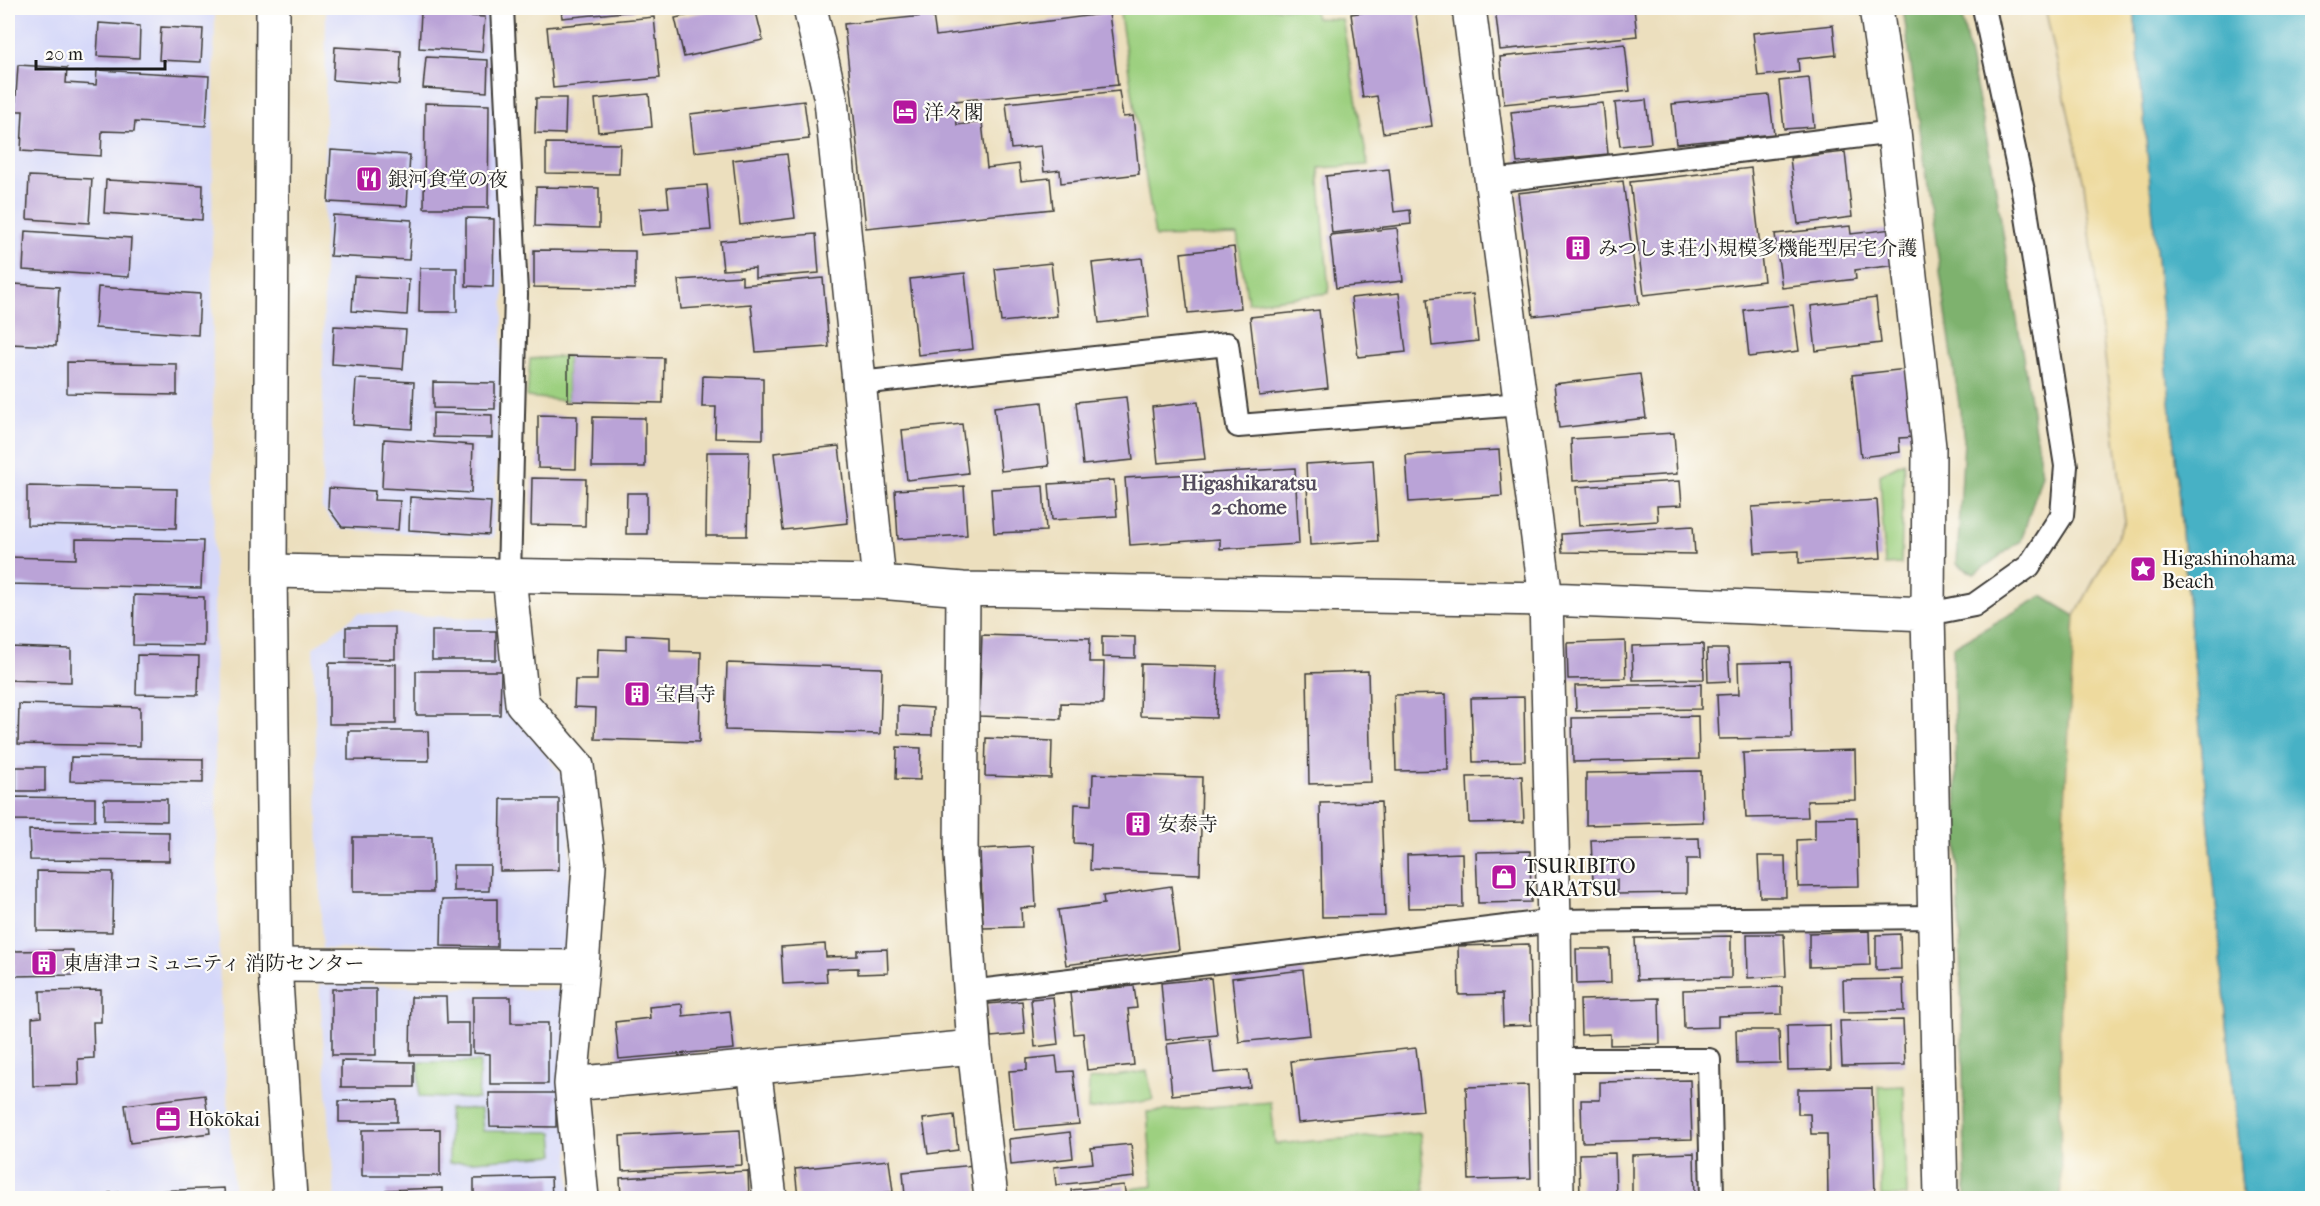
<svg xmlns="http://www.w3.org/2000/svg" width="2320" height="1206" viewBox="0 0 2320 1206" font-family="'IM FELL French Canon','Noto Serif JP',serif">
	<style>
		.built { fill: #d5d8f9 }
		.green { fill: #9dd080; stroke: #5c764e; stroke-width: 1.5 }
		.forest { fill: #7eb26e; stroke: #4d6745; stroke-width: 1.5 }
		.sand { fill: #eeda9e; stroke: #857b5d; stroke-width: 1.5 }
		.water { fill: #47b1c5; stroke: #326670; stroke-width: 1.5 }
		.building { fill: #baa3d7 }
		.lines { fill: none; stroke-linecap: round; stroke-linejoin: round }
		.service-casing { stroke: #3b3934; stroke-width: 26 }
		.minor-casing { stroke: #3b3934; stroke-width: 36 }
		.tertiary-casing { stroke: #3b3934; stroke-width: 36 }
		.service { stroke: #fff; stroke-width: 22 }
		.minor { stroke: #fff; stroke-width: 33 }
		.tertiary { stroke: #fff; stroke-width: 33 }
		.labels { text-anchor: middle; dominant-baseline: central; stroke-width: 4.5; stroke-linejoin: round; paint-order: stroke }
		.poi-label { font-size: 20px; fill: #1c1c1c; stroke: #fdfcf7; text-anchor: start }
		.neighbourhood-label { font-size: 21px; font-weight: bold; fill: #534b5d; stroke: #fdfcf7 }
	</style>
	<rect width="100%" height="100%" fill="#fdfcf7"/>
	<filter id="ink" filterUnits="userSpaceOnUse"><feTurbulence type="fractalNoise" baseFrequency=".0167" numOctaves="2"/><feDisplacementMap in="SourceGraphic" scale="12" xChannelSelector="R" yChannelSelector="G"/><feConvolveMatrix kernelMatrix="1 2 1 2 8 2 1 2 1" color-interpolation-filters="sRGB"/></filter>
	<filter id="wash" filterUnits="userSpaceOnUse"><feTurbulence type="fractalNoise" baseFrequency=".008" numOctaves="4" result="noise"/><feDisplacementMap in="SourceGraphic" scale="24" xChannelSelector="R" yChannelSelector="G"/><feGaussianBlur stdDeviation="1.35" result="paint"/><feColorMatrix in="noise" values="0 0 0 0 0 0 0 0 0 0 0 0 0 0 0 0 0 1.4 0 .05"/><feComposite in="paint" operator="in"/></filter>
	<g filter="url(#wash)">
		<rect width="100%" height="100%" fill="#ecdfbe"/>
		<!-- built -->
		<path class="built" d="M17 8H215L212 245 215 734 220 992 234 1198H8V45Z
			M326 8H493L504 292 494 538 338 529 322 508Z
			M359 613 504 619 511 709 572 788 567 951 322 949 313 648Z
			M319 984 567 990 570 1198H335Z"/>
		<!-- green -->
		<path class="green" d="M1119 8H1313L1316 18 1342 19 1368 165 1319 168 1329 293 1248 303 1237 235 1155 237Z
			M568 356V401L527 397 530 359Z
			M1904 462 1901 564 1885 565 1880 474Z
			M419 1062H480L478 1099 419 1097Z
			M1147 1071 1153 1100 1088 1110 1089 1080Z
			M1904 1086 1907 1196H1881L1879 1087Z
			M1271 1102 1275 1144 1420 1133 1425 1191 1330 1198H1132L1131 1189 1153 1186 1147 1112Z
			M449 1109H481L483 1131 553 1132 555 1155 449 1163Z"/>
		<!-- forest -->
		<path class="forest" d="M1903 8H1960L1992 165 2042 474 2021 541 1974 574 1957 564 1964 440Z
			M2042 596 2075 616 2059 918 2061 1198H1966L1953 647Z"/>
		<!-- sand -->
		<path class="sand" d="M2045 8H2134L2243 1198H2061L2059 918 2075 616 2125 522 2084 184Z"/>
		<!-- water -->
		<path class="water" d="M2134 8H2312V1198H2243Z"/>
		<g id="blocks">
			<!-- building -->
			<path class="building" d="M561 8H635V11L562 18Z
				M722 8H755L763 40 684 57 675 18Z
				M1394 8H1415L1432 126 1383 133 1377 96 1363 98 1351 14Z
				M1495 8H1634L1637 36 1500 50Z
				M421 13 485 17 482 52 419 48Z
				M1109 13 1118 85 955 101 957 125 982 122 987 168 1019 164 1021 181 1050 178 1053 209 866 228 844 24 933 15 936 36Z
				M654 17 660 78 553 88 547 27Z
				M99 23 140 26 139 58 97 56Z
				M1833 25 1836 55 1798 59 1799 72 1758 76 1753 33Z
				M161 27 203 29 201 62 159 60Z
				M1625 44 1630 91 1504 104 1500 57Z
				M335 47 401 51 400 85 333 80Z
				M426 57 488 60 487 92 423 88Z
				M18 65 67 68 66 83 96 85 97 70 209 76 206 126 135 122 134 132 102 131 101 156 21 151 23 111H15Z
				M1809 78 1814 127 1784 129 1779 81Z
				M1119 91 1123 117 1133 116 1139 174 1061 183 1060 170 1044 172 1041 146 1011 149 1006 103Z
				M649 94 652 127 598 132 595 99Z
				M1769 95 1774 134 1676 144 1672 104Z
				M536 98H566L565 134 535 133Z
				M1646 100 1651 143 1620 146 1615 103Z
				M804 101 809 139 694 152 690 114Z
				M425 103 489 105 488 208H424Z
				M1603 103 1608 154 1517 163 1511 112Z
				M546 143 620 144 619 174 546 173Z
				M331 150 410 155 407 206 328 202Z
				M1845 152 1852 217 1798 224 1790 158Z
				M787 154 795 218 740 225 733 160Z
				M1751 168 1764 281 1644 295 1630 182Z
				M1389 169 1394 212 1410 210 1411 224 1332 233 1326 176Z
				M29 176 92 179 89 223 27 219Z
				M106 180 203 185 202 220 104 213Z
				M1623 181 1639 304 1533 316 1518 193Z
				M707 185 711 230 641 235 639 209 669 207 667 188Z
				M536 187 599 188V228L535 226Z
				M333 215 412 220 409 260 330 256Z
				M466 218 494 219 493 287 466 286Z
				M1850 226 1851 234 1892 229 1897 265 1855 270 1856 279 1782 288 1775 234Z
				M1397 228 1403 281 1336 288 1330 235Z
				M25 231 131 238 129 277 23 270Z
				M816 234 819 273 755 278V268L723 270 720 241Z
				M1234 247 1241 308 1188 313 1181 253Z
				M534 250 635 251V289L534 287Z
				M1142 258 1149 317 1099 323 1092 263Z
				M1051 263 1057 316 1001 322 995 269Z
				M420 268H457V312H419Z
				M965 273 973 349 918 355 910 279Z
				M354 276 409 279 407 315 352 311Z
				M742 276V285L823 278 829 347 756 352 751 304 681 309 678 280Z
				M14 284 59 287 56 346 10 344Z
				M98 287 200 294 198 335 95 328Z
				M1399 293 1406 352 1358 357 1351 298Z
				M1473 294 1478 341 1432 346 1427 299Z
				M1876 298 1881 343 1816 351 1811 306Z
				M1793 305 1799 351 1749 357 1744 310Z
				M1319 310 1328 388 1259 396 1250 317Z
				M334 326 406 330 403 369 332 364Z
				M568 356 664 358 663 403 568 401Z
				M67 362 177 364V395L67 393Z
				M1907 369 1916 437 1899 438 1900 452 1861 457 1852 375Z
				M1640 374 1646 418 1559 428 1554 384Z
				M703 376 763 378V439L715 438 716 407H702Z
				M356 379 414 382 412 429 353 425Z
				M433 382 495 383V409L433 408Z
				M1126 397 1133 460 1083 465 1076 402Z
				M1042 402 1049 466 1001 471 994 407Z
				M1198 402 1205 459 1158 463 1152 407Z
				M433 413 492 415V438L433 437Z
				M538 415 577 416 576 469 538 468Z
				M593 417 645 418V467H592Z
				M962 424 968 473 907 480 902 430Z
				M1674 433 1677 474 1573 481 1571 439Z
				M384 439 473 445 471 493 382 488Z
				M839 446 848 523 783 530 774 453Z
				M1499 450 1502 496 1409 502 1406 455Z
				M707 452H749L747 536H706Z
				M1373 460 1378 541 1310 545 1306 464Z
				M1295 468 1299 544 1220 549V539L1130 545 1125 478Z
				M532 478 586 479 585 526 531 525Z
				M1114 480 1117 516 1052 520 1049 484Z
				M1680 481 1682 505 1657 506 1658 521 1579 526 1576 487Z
				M27 486 177 489 176 528 27 525Z
				M964 486 967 535 898 539 895 490Z
				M1043 486 1046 531 994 533 991 489Z
				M329 488 375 491 374 500 400 501 398 530 342 527 328 508Z
				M627 493H647V534H626Z
				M410 497 491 502 489 535 409 530Z
				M1877 500 1881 558 1799 563V551L1755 553 1752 507Z
				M1693 526 1695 554 1562 552 1561 534Z
				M76 539 203 541 201 588 8 584V557L76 559Z
				M134 595 204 597V646L133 645Z
				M346 627H395V659L346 658Z
				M432 631H496V660H432Z
				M626 635 670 637V651L701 652 699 742 595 739 596 708 574 707 575 680H597L598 649 626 650Z
				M982 635 1090 638 1089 662H1104L1103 704 1061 703V719L979 716Z
				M1102 636 1135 637V658L1102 657Z
				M1625 641 1626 678 1568 679 1567 643Z
				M1703 644 1704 679 1633 680 1632 646Z
				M8 647 71 649V682L8 680Z
				M1707 649H1728L1730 681 1708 682Z
				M137 655 199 656 198 695 136 694Z
				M1790 662 1792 738 1719 739 1717 695 1739 694 1738 663Z
				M329 663 396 664V724H329Z
				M727 663 882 668 880 734 725 730Z
				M1141 664 1218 666 1216 718 1140 716Z
				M416 671H501L500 715H416Z
				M1368 671 1371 782 1309 784 1307 673Z
				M1701 684V709L1576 711 1575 686Z
				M1446 694 1448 770 1396 771 1394 695Z
				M1524 697 1525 761 1473 762 1471 698Z
				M19 704 140 707V746L18 744Z
				M898 706 933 708 932 735 898 734Z
				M1698 716 1699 759 1573 762 1572 718Z
				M348 731H428L429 761 348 760Z
				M986 738 1052 741 1051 778 985 776Z
				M897 747 921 748 920 780 896 779Z
				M1855 750 1856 800 1807 801 1808 817 1746 818 1743 753Z
				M71 757 203 759V783L70 781Z
				M16 767H45V791H16Z
				M1701 771 1703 822 1586 825V773Z
				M1093 774 1202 777 1200 874 1090 870 1091 844 1074 843 1075 804 1092 805Z
				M1522 776 1524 822 1469 823 1467 777Z
				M8 797 95 798V821L8 820Z
				M104 799H167V821L104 820Z
				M501 799H559V870L500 871Z
				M1381 802 1385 916 1322 917 1320 803Z
				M1857 817 1859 886 1798 887 1797 840 1815 839V818Z
				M29 830 169 832V861L30 860Z
				M353 837H432L433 892H353Z
				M1699 838 1700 859H1687V893L1617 894V880L1593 881 1591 840Z
				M1033 846 1036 907 1021 908 1022 927 983 928 980 849Z
				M1530 851 1531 902 1478 903 1476 852Z
				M1462 853 1463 907 1408 908 1407 855Z
				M1758 856H1785L1786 897H1760Z
				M453 865H490L489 891H453Z
				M37 871 113 872 112 932 37 931Z
				M1171 886 1179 950 1066 965 1058 910 1104 904 1103 896Z
				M497 899V947L441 946 442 900Z
				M1869 931 1870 965 1809 967V933Z
				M1747 934H1784L1786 976 1748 978Z
				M1900 934 1901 969 1876 970V935Z
				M1731 936V978L1637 980 1635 938Z
				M825 944 826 957 857 956V950L887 949 888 973 858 974V968L826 969 827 982 783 984 781 947Z
				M1529 944 1531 1025 1503 1026 1502 994 1459 995 1458 946Z
				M1576 949H1610L1611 983 1577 984Z
				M73 950 74 975 14 976V951Z
				M1303 970 1310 1035 1239 1042 1232 978Z
				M1211 978 1217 1035 1166 1040 1161 983Z
				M1903 979 1904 1011 1844 1012 1843 980Z
				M1134 986 1137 1008 1128 1009 1134 1065 1087 1070 1083 1033 1074 1034 1070 992Z
				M1782 987V1014L1718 1016V1027L1684 1028 1683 990Z
				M332 989H376V1055H332Z
				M101 990V1022H93L94 1058 78 1059 79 1085 33 1086 32 1018 41 1017 40 991Z
				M411 997H446L447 1023H469V1055H410Z
				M473 997H511V1023H548V1084H490V1054L473 1053Z
				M1053 997 1058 1044 1035 1047 1031 999Z
				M1659 998 1660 1044 1610 1045V1034L1581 1035 1580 1000Z
				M1022 1001 1025 1034 991 1037 988 1004Z
				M682 1004 683 1016 730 1011 734 1049 619 1059 615 1022 650 1018 649 1007Z
				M1903 1020 1905 1065 1842 1066 1840 1021Z
				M1830 1025 1831 1069 1788 1070 1787 1026Z
				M1736 1030H1779L1780 1063 1737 1064Z
				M1210 1039 1214 1073 1248 1070 1250 1087 1172 1095 1167 1044Z
				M1416 1048 1423 1111 1298 1123 1291 1061Z
				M1056 1056 1058 1072 1073 1071 1079 1124 1014 1130 1009 1071 1027 1070V1059Z
				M341 1061 414 1062V1087H341Z
				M1690 1080 1692 1139 1582 1142 1581 1100H1600V1082Z
				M1528 1085 1531 1178 1469 1180 1466 1087Z
				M1872 1088 1875 1196 1828 1197 1827 1134H1811L1810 1114H1798V1089Z
				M489 1093H556V1127L490 1126Z
				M205 1095 210 1133 130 1143 125 1105Z
				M397 1100V1122H339V1101Z
				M954 1115 958 1150 928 1154 923 1119Z
				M440 1129V1176H362V1130Z
				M740 1130 742 1165 622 1171 620 1136Z
				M1070 1132 1073 1158 1011 1165 1009 1139Z
				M1131 1144 1135 1177 1056 1185 1054 1167 1093 1163 1091 1148Z
				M1615 1153 1616 1198H1580L1579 1154Z
				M1694 1153 1695 1198H1632V1155Z
				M889 1160 893 1192 865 1194V1198H798L795 1169Z
				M974 1165 978 1198H920V1195L905 1196 903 1172Z
				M748 1171 749 1198H621L620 1178Z
				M551 1177 552 1198H474V1179Z
				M1124 1185 1126 1198H1072L1071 1190Z
				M224 1188 225 1198H109V1193Z
				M442 1188V1198H387L386 1190Z"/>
		</g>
	</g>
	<g filter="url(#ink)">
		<use href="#blocks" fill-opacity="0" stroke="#3b3934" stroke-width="1.5"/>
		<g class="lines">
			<defs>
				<path id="service" d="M502 8 516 294 509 576
					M1492 181 1894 132
					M859 383 1227 344 1238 426 1521 404
					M1928 614 1974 605 2029 566 2062 515 2066 466 2023 191 1984 8
					M970 992 1554 921 1935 917
					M1556 1060H1709L1712 1198"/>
				<path id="minor" d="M810 8 831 100 879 582
					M1469 8 1546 599 1554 921 1557 1198
					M1876 8 1894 132 1929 447 1928 614
					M270 571 879 582 963 589 1546 599 1928 614 1941 1198
					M509 576 522 703 577 766 589 865 582 967 571 1084 582 1198
					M963 589 961 855 974 1047 991 1198
					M275 965 582 967
					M754 1067 770 1198
					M571 1084 974 1047"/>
				<path id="tertiary" d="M273 8 270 571 275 965 290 1198"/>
			</defs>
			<!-- service casing -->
			<use href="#service" class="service-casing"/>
			<!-- minor casing -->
			<use href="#minor" class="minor-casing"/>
			<!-- tertiary casing -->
			<use href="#tertiary" class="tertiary-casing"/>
			<!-- service -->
			<use href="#service" class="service"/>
			<!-- minor -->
			<use href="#minor" class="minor"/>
			<!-- tertiary -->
			<use href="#tertiary" class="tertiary"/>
		</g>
	</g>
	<!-- icons -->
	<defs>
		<symbol id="hotel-square" viewBox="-11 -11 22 22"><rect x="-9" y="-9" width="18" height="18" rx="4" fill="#b5179e" stroke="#fdfcf7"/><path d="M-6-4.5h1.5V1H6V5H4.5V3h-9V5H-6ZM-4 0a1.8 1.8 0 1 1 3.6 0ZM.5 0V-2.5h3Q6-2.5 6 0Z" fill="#fff"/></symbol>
		<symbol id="restaurant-square" viewBox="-11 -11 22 22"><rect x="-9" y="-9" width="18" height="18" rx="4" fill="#b5179e" stroke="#fdfcf7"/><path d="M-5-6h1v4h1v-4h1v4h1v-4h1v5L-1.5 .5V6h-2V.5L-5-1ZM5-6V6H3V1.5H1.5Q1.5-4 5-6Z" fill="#fff"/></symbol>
		<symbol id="building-square" viewBox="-11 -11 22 22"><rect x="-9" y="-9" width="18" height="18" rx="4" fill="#b5179e" stroke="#fdfcf7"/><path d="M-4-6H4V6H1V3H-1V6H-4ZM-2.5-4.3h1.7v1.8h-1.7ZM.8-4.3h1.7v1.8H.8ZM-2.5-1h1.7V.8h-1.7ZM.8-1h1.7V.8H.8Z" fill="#fff"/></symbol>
		<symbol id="sight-square" viewBox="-11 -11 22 22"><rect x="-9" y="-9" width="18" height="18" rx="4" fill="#b5179e" stroke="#fdfcf7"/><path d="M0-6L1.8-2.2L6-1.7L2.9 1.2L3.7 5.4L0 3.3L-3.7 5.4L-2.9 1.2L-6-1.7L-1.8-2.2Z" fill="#fff"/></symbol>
		<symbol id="shop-square" viewBox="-11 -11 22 22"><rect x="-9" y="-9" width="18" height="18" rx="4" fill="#b5179e" stroke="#fdfcf7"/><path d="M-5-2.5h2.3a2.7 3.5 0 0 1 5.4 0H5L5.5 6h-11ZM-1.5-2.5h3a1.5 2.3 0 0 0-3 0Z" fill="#fff"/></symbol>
		<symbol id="office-square" viewBox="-11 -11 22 22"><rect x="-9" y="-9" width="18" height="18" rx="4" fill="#b5179e" stroke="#fdfcf7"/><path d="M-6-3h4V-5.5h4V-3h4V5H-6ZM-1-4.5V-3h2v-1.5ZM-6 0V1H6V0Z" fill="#fff"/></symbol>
	</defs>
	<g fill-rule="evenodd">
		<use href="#hotel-square" x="890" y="97" width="30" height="30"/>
		<use href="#restaurant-square" x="354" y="164" width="30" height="30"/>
		<use href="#building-square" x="1563" y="233" width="30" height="30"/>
		<use href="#sight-square" x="2128" y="554" width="30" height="30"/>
		<use href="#building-square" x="622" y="679" width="30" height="30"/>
		<use href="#building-square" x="1123" y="809" width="30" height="30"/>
		<use href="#shop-square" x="1489" y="862" width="30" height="30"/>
		<use href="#building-square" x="29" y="948" width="30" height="30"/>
		<use href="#office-square" x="153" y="1104" width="30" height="30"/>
	</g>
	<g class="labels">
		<!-- poi labels -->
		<g class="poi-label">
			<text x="924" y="112">洋々閣</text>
			<text x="388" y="179">銀河食堂の夜</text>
			<text x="1598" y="248">みつしま荘小規模多機能型居宅介護</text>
			<text x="2162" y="558">Higashinohama<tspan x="2162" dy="23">Beach</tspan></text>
			<text x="656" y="694">宝昌寺</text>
			<text x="1158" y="824">安泰寺</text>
			<text x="1524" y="866">TSURIBITO<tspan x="1524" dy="23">KARATSU</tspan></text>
			<text x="63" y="963">東唐津コミュニティ 消防センター</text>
			<text x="188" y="1119">Hōkōkai</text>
		</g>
		<!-- neighbourhood labels -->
		<g class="neighbourhood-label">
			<text x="1249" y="483">Higashikaratsu<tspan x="1249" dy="24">2-chome</tspan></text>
		</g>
	</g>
	<!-- margin -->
	<rect width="2320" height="1206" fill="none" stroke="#fdfcf7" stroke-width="30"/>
	<!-- scale -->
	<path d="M36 60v9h129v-9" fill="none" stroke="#1c1c1c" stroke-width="3"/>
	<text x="45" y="60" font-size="18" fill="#1c1c1c" stroke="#fdfcf7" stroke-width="4.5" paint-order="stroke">20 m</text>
</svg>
